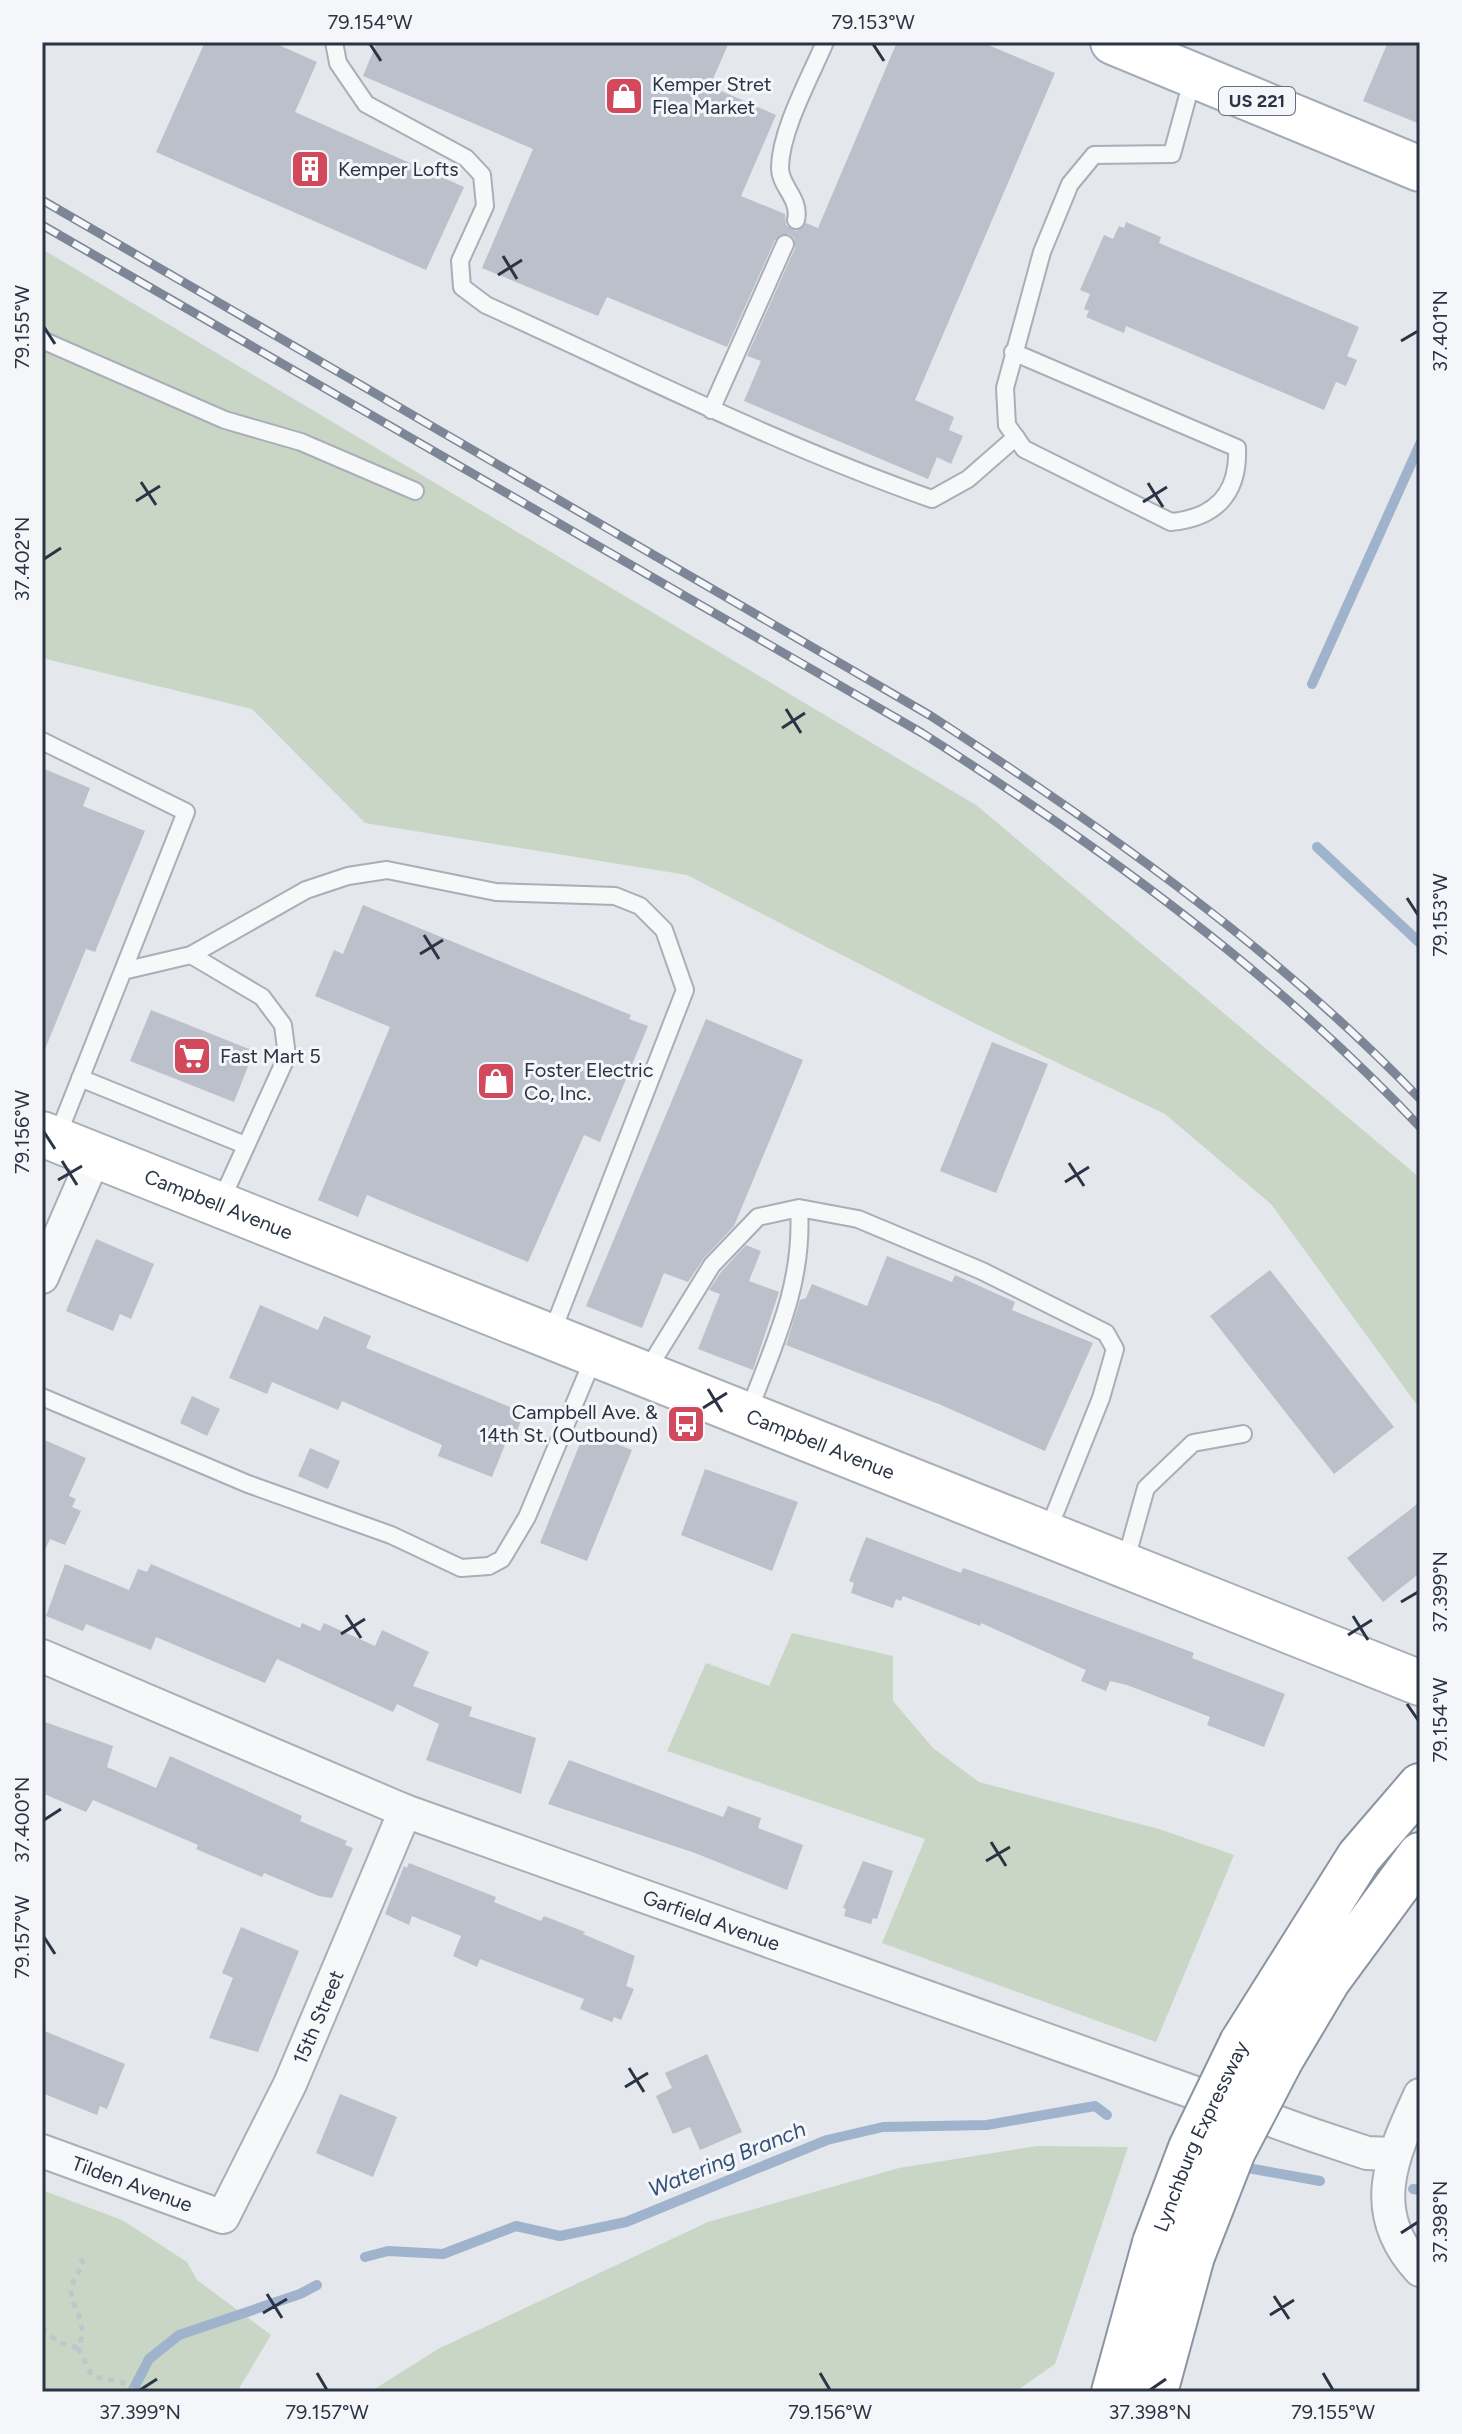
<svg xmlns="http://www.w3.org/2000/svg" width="1462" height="2434" viewBox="0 0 1462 2434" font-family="Figtree,sans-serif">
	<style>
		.green { fill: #c9d6c5 }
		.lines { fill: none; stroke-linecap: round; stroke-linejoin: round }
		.stream { stroke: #9fb4cc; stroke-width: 10 }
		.building { fill: #bbc0ca }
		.service-casing { stroke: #a9aeb7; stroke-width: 20 }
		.minor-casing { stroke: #a9aeb7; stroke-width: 36 }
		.secondary-casing { stroke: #a9aeb7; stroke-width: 48 }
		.primary-casing { stroke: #a3abb8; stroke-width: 48 }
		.motorway-casing { stroke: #8b94a3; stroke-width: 48 }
		.path { stroke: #c2c5cb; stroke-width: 5; stroke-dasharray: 6 6; stroke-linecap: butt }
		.service { stroke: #f7f8fa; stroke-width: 16 }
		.minor { stroke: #f7f8fa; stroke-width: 32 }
		.secondary { stroke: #fff; stroke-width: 44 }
		.primary { stroke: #fff; stroke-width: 44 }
		.motorway { stroke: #fff; stroke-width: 44 }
		.rail-casing { stroke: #7d8696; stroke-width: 9 }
		.rail { stroke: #f4f6f9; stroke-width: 6; stroke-dasharray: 18; stroke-linecap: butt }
		.motorway-bridge-casing { stroke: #8b94a3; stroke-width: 48; stroke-linecap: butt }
		.motorway-bridge { stroke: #fff; stroke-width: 44 }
		.ticks { fill: none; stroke: #2b3445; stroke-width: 3 }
		.labels { text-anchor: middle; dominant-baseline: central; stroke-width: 6; stroke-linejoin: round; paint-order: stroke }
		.shield { fill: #f4f6f9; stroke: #676e7b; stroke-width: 2 }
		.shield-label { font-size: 18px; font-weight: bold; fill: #2b3445 }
		.poi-label { font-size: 20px; fill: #2b3445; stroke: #f4f6f9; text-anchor: start }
		.street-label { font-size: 20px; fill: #2b3445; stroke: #f4f6f9 }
		.water-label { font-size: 22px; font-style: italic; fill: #34527a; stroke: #f4f6f9 }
		.neatline { fill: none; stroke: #2b3445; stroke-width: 3 }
		.ticks-label { font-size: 20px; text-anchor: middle; fill: #2b3445 }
	</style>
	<rect width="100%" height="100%" fill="#e4e7ec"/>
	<!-- green -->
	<path class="green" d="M42 249 976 805 1420 1178V1409L1271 1204 1165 1114 978 1025 687 875 365 823 252 709 42 658Z
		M792 1633 893 1656V1701L933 1748 979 1782 1159 1829 1234 1855 1156 2042 882 1943 925 1839 667 1751 706 1663 769 1686Z
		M1037 2146 1128 2147 1055 2364 1015 2392H370L438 2349 708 2222 899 2168Z
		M42 2190 122 2220 187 2262 197 2280 271 2335 237 2392H42Z"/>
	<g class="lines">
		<!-- stream -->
		<path class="stream" d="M1312 684 1420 444
			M1317 847 1420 943
			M1237 2166 1320 2181
			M1413 2189 1420 2190
			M365 2257 388 2251 443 2254 516 2226 560 2236 626 2222 827 2140 883 2127 987 2125 1095 2106 1107 2115
			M132 2392 149 2359 179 2335 300 2294 317 2285"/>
	</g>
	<!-- building -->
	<path class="building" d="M205 42H272L317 62 295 112 464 187 426 270 156 152Z
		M377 42H729L710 86 776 115 741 196 785 214 786 225 796 231 806 223 818 228 897 42H981L1055 73 915 400 954 417 949 430 963 436 951 464 937 457 928 479 744 401 761 361 747 356 795 248 794 238 789 234 775 240 727 347 607 297 598 316 482 268 533 149 363 76Z
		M1388 42H1420V124L1363 101Z
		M1126 222 1161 237 1159 243 1359 327 1347 356 1357 360 1346 386 1336 382 1324 410 1126 326 1124 333 1086 317 1089 311 1084 309 1090 294 1080 290 1104 235 1113 239 1119 226 1124 228Z
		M42 768 90 788 83 806 145 831 95 952 86 949 43 1054Z
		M363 905 631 1015 629 1019 648 1026 600 1142 584 1135 528 1262 367 1195 358 1217 318 1200 390 1027 315 996 334 950 343 954Z
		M151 1010 254 1051 234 1102 130 1061Z
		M706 1019 803 1060 734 1226 704 1258 688 1282 664 1273 642 1328 586 1306Z
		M992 1042 1048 1064 996 1193 940 1171Z
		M96 1239 154 1264 131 1319 120 1314 113 1331 66 1311Z
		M746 1245 761 1251 749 1281 779 1292 753 1370 698 1349 720 1294 709 1290 721 1272Z
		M887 1256 952 1282 955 1275 1015 1302 1012 1310 1093 1343 1045 1451 941 1405 786 1345 800 1300 806 1298 812 1284 867 1306Z
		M1270 1270 1394 1427 1334 1474 1210 1316Z
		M260 1305 318 1330 324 1316 371 1336 366 1348 515 1409 513 1414 522 1418 512 1444 506 1442 492 1477 438 1456 442 1445 342 1401 338 1410 272 1382 267 1394 229 1378Z
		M192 1396 220 1409 207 1436 180 1423Z
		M585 1431 632 1450 587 1561 540 1543Z
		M42 1439 86 1458 69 1496 76 1499 72 1507 81 1511 65 1545 50 1539 42 1557Z
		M310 1448 340 1461 328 1489 298 1476Z
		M705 1469 798 1502 772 1571 681 1535Z
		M1420 1502V1573L1383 1602 1347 1558Z
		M866 1537 961 1573 963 1568 1006 1583 1157 1639 1194 1653 1192 1658 1285 1694 1264 1747 1207 1725 1210 1717 1127 1685 1110 1681 1106 1691 1081 1681 1086 1670 981 1623 980 1626 903 1596 901 1601 896 1599 893 1608 851 1593 854 1583 849 1581Z
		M65 1564 129 1590 138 1569 147 1572 151 1564 300 1628 302 1623 320 1631 324 1623 375 1646 382 1630 429 1652 413 1686 472 1707 469 1716 536 1738 521 1794 426 1760 439 1724 397 1704 393 1712 277 1659 265 1683 156 1637 151 1650 86 1624 83 1631 46 1616Z
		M42 1721 113 1746 107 1767 156 1788 170 1756 302 1816 300 1821 347 1841 345 1845 353 1848 332 1898 319 1896 264 1873 262 1877 196 1849 198 1845 93 1800 86 1812 42 1793Z
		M569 1760 723 1817 728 1806 761 1818 758 1828 803 1845 787 1890 695 1853 548 1804Z
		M863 1861 893 1871 877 1919 873 1918 871 1924 844 1916 846 1909 843 1908Z
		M409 1863 496 1897 494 1902 541 1921 544 1916 585 1932 583 1934 635 1956 626 1986 634 1989 621 2020 614 2017 612 2022 580 2009 584 1999 480 1959 477 1967 453 1956 461 1936 412 1916 409 1925 385 1914 404 1866 407 1868Z
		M241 1927 299 1951 258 2052 209 2038 233 1978 222 1973Z
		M42 2030 125 2064 107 2109 100 2106 97 2115 42 2093Z
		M707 2054 742 2132 700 2150 690 2127 673 2134 656 2096 672 2088 665 2073Z
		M340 2094 397 2117 373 2177 316 2153Z"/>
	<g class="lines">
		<defs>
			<path id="service" d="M334 42 338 63 366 104 466 158 482 175 485 206 460 261 462 287 486 305C634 372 778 445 932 499L968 479 1016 437
				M796 220C801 198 779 186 780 167 781 129 810 78 825 42
				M42 340 225 420 301 442 415 491
				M1013 352 1237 448C1239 494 1215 518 1171 522L1024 449 1007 425 1005 388 1042 252 1070 184 1094 155 1172 154 1193 77
				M711 410 785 244
				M42 741 186 812 57 1137
				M191 955 262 997 283 1025 287 1056 220 1203
				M123 971 191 955 306 890 348 876 387 870 496 892 615 896 640 906 664 930 685 990 551 1335
				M80 1078 245 1145
				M646 1372 712 1265 758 1217 799 1208 858 1219 982 1271 1106 1333 1115 1349 1101 1398 1047 1533
				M42 1397 248 1484 391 1535 461 1568 489 1566 502 1559 527 1517 594 1357
				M748 1413C774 1344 804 1284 799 1208
				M1125 1563 1146 1488 1193 1443 1243 1434"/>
			<g id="minor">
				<path d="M42 1277 95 1155"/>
				<path id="s1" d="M42 1656 405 1811 1313 2135 1367 2153 1392 2154"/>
				<path d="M1420 2095C1391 2158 1366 2212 1420 2270"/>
				<path id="s2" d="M42 2151 223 2217 290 2084 405 1811"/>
			</g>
			<g id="secondary">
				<path id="s3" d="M42 1134 1420 1683"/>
			</g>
			<path id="primary" d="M1113 42 1420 169"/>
			<path id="motorway" d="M1242 2043 1359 1857 1420 1786
				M1281 2059 1328 1980 1420 1855
				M1114 2392 1155 2243
				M1155 2392 1192 2256"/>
		</defs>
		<!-- service casing -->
		<use href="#service" class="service-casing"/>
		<!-- minor casing -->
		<use href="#minor" class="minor-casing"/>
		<!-- secondary casing -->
		<use href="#secondary" class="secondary-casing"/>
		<!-- primary casing -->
		<use href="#primary" class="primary-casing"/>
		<!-- motorway casing -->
		<use href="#motorway" class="motorway-casing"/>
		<!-- path -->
		<path class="path" d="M42 2328 58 2342 78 2348C95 2311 51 2304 84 2264L79 2257
			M78 2348 92 2376 124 2383 132 2391"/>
		<!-- service -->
		<use href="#service" class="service"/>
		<!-- minor -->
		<use href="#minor" class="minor"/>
		<!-- secondary -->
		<use href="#secondary" class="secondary"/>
		<!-- primary -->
		<use href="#primary" class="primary"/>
		<!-- motorway -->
		<use href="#motorway" class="motorway"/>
		<defs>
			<path id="rail" d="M42 200 931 716C1105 829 1275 948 1420 1099
				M42 225 922 733C1101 847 1274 972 1420 1127"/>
		</defs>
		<!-- rail casing -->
		<use href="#rail" class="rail-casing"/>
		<!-- rail -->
		<use href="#rail" class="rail"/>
		<defs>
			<g id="motorway-bridge">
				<path id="s4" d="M1155 2243 1191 2148 1242 2043"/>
				<path d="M1192 2256 1233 2151 1281 2059"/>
			</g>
		</defs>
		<!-- motorway-bridge casing -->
		<use href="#motorway-bridge" class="motorway-bridge-casing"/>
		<!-- motorway-bridge -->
		<use href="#motorway-bridge" class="motorway-bridge"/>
	</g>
	<!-- ticks -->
	<path class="ticks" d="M370 44 381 61M873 44 884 61M503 256 517 279M498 275 522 260M44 327 55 344M1401 341 1418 331M141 482 156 505M1148 483 1163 507M136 501 160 486M1143 502 1167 487M44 559 61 548M786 709 801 733M782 728 805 713M1407 898 1418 915M424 935 439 959M420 954 443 940M44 1132 55 1149M62 1161 77 1185M1069 1163 1084 1186M58 1180 82 1166M1065 1182 1089 1167M708 1389 722 1412M703 1408 727 1393M1401 1602 1418 1592M346 1615 361 1638M1353 1616 1368 1640M341 1634 365 1619M1348 1635 1372 1620M1407 1704 1418 1720M44 1820 61 1809M991 1842 1006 1866M986 1861 1010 1847M44 1937 55 1954M629 2068 644 2092M625 2087 648 2073M1401 2233 1418 2222M267 2294 282 2318M1274 2296 1289 2319M263 2313 287 2299M1270 2315 1294 2300M317 2373 327 2390M820 2373 830 2390M1323 2373 1333 2390M140 2390 157 2379M1150 2390 1166 2379"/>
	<!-- icons -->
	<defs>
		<symbol id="shop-square" viewBox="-11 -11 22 22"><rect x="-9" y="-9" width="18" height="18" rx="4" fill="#d1495b" stroke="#f4f6f9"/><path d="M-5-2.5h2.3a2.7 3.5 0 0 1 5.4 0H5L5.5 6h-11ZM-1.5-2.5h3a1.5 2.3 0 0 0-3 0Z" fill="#fff"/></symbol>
		<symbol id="building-square" viewBox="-11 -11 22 22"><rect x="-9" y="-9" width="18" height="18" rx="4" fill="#d1495b" stroke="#f4f6f9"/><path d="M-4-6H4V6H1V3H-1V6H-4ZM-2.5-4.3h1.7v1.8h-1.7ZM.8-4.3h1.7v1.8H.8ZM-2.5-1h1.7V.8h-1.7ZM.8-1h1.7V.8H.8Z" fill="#fff"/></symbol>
		<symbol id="supermarket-square" viewBox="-11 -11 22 22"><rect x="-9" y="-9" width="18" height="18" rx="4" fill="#d1495b" stroke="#f4f6f9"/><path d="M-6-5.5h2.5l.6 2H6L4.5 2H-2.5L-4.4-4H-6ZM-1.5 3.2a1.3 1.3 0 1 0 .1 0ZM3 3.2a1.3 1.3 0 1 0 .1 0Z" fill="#fff"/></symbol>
		<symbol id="bus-square" viewBox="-11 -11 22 22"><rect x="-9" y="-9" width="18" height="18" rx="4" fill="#d1495b" stroke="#f4f6f9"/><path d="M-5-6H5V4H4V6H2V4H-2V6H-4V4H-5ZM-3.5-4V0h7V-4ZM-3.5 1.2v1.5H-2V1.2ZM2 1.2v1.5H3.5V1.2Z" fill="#fff"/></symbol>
	</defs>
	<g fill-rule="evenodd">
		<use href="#shop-square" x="602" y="74" width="44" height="44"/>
		<use href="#building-square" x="288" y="147" width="44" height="44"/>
		<use href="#supermarket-square" x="170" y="1034" width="44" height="44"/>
		<use href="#shop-square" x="474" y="1059" width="44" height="44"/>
		<use href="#bus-square" x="664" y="1402" width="44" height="44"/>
	</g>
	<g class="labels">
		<!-- shield labels -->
		<rect class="shield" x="1219" y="87" width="76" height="28" rx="6"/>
		<g class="shield-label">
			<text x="1257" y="101">US 221</text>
		</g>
		<!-- poi labels -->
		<g class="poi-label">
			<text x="652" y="84">Kemper Stret<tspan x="652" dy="23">Flea Market</tspan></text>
			<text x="338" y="169">Kemper Lofts</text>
			<text x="220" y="1056">Fast Mart 5</text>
			<text x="524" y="1070">Foster Electric<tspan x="524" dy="23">Co, Inc.</tspan></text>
			<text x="658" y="1412" text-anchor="end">Campbell Ave. &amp;<tspan x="658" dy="23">14th St. (Outbound)</tspan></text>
		</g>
		<!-- street labels -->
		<g class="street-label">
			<text stroke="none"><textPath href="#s3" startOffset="190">Campbell Avenue</textPath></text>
			<text stroke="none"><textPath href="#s3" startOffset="838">Campbell Avenue</textPath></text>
			<text stroke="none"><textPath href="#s1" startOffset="720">Garfield Avenue</textPath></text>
			<text stroke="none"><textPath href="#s2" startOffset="414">15th Street</textPath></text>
			<text stroke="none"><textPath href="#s4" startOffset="116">Lynchburg Expressway</textPath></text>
			<text stroke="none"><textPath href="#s2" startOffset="96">Tilden Avenue</textPath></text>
		</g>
		<!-- water labels -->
		<g class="water-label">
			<text transform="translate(727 2159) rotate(-22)">Watering Branch</text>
		</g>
	</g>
	<!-- border -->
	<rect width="1462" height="2434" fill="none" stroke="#f4f6f9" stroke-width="88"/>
	<rect x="44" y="44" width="1374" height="2346" class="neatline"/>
	<g class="ticks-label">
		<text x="370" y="29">79.154°W</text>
		<text x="873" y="29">79.153°W</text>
		<text transform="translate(22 327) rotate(-90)" y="7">79.155°W</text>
		<text transform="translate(1440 331) rotate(-90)" y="7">37.401°N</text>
		<text transform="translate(22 559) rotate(-90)" y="7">37.402°N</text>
		<text transform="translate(1440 915) rotate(-90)" y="7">79.153°W</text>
		<text transform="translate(22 1132) rotate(-90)" y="7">79.156°W</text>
		<text transform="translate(1440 1592) rotate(-90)" y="7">37.399°N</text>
		<text transform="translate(1440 1720) rotate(-90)" y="7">79.154°W</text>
		<text transform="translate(22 1820) rotate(-90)" y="7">37.400°N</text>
		<text transform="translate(22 1937) rotate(-90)" y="7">79.157°W</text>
		<text transform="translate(1440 2222) rotate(-90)" y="7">37.398°N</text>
		<text x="140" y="2419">37.399°N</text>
		<text x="327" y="2419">79.157°W</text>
		<text x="830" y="2419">79.156°W</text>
		<text x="1150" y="2419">37.398°N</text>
		<text x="1333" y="2419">79.155°W</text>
	</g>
</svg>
